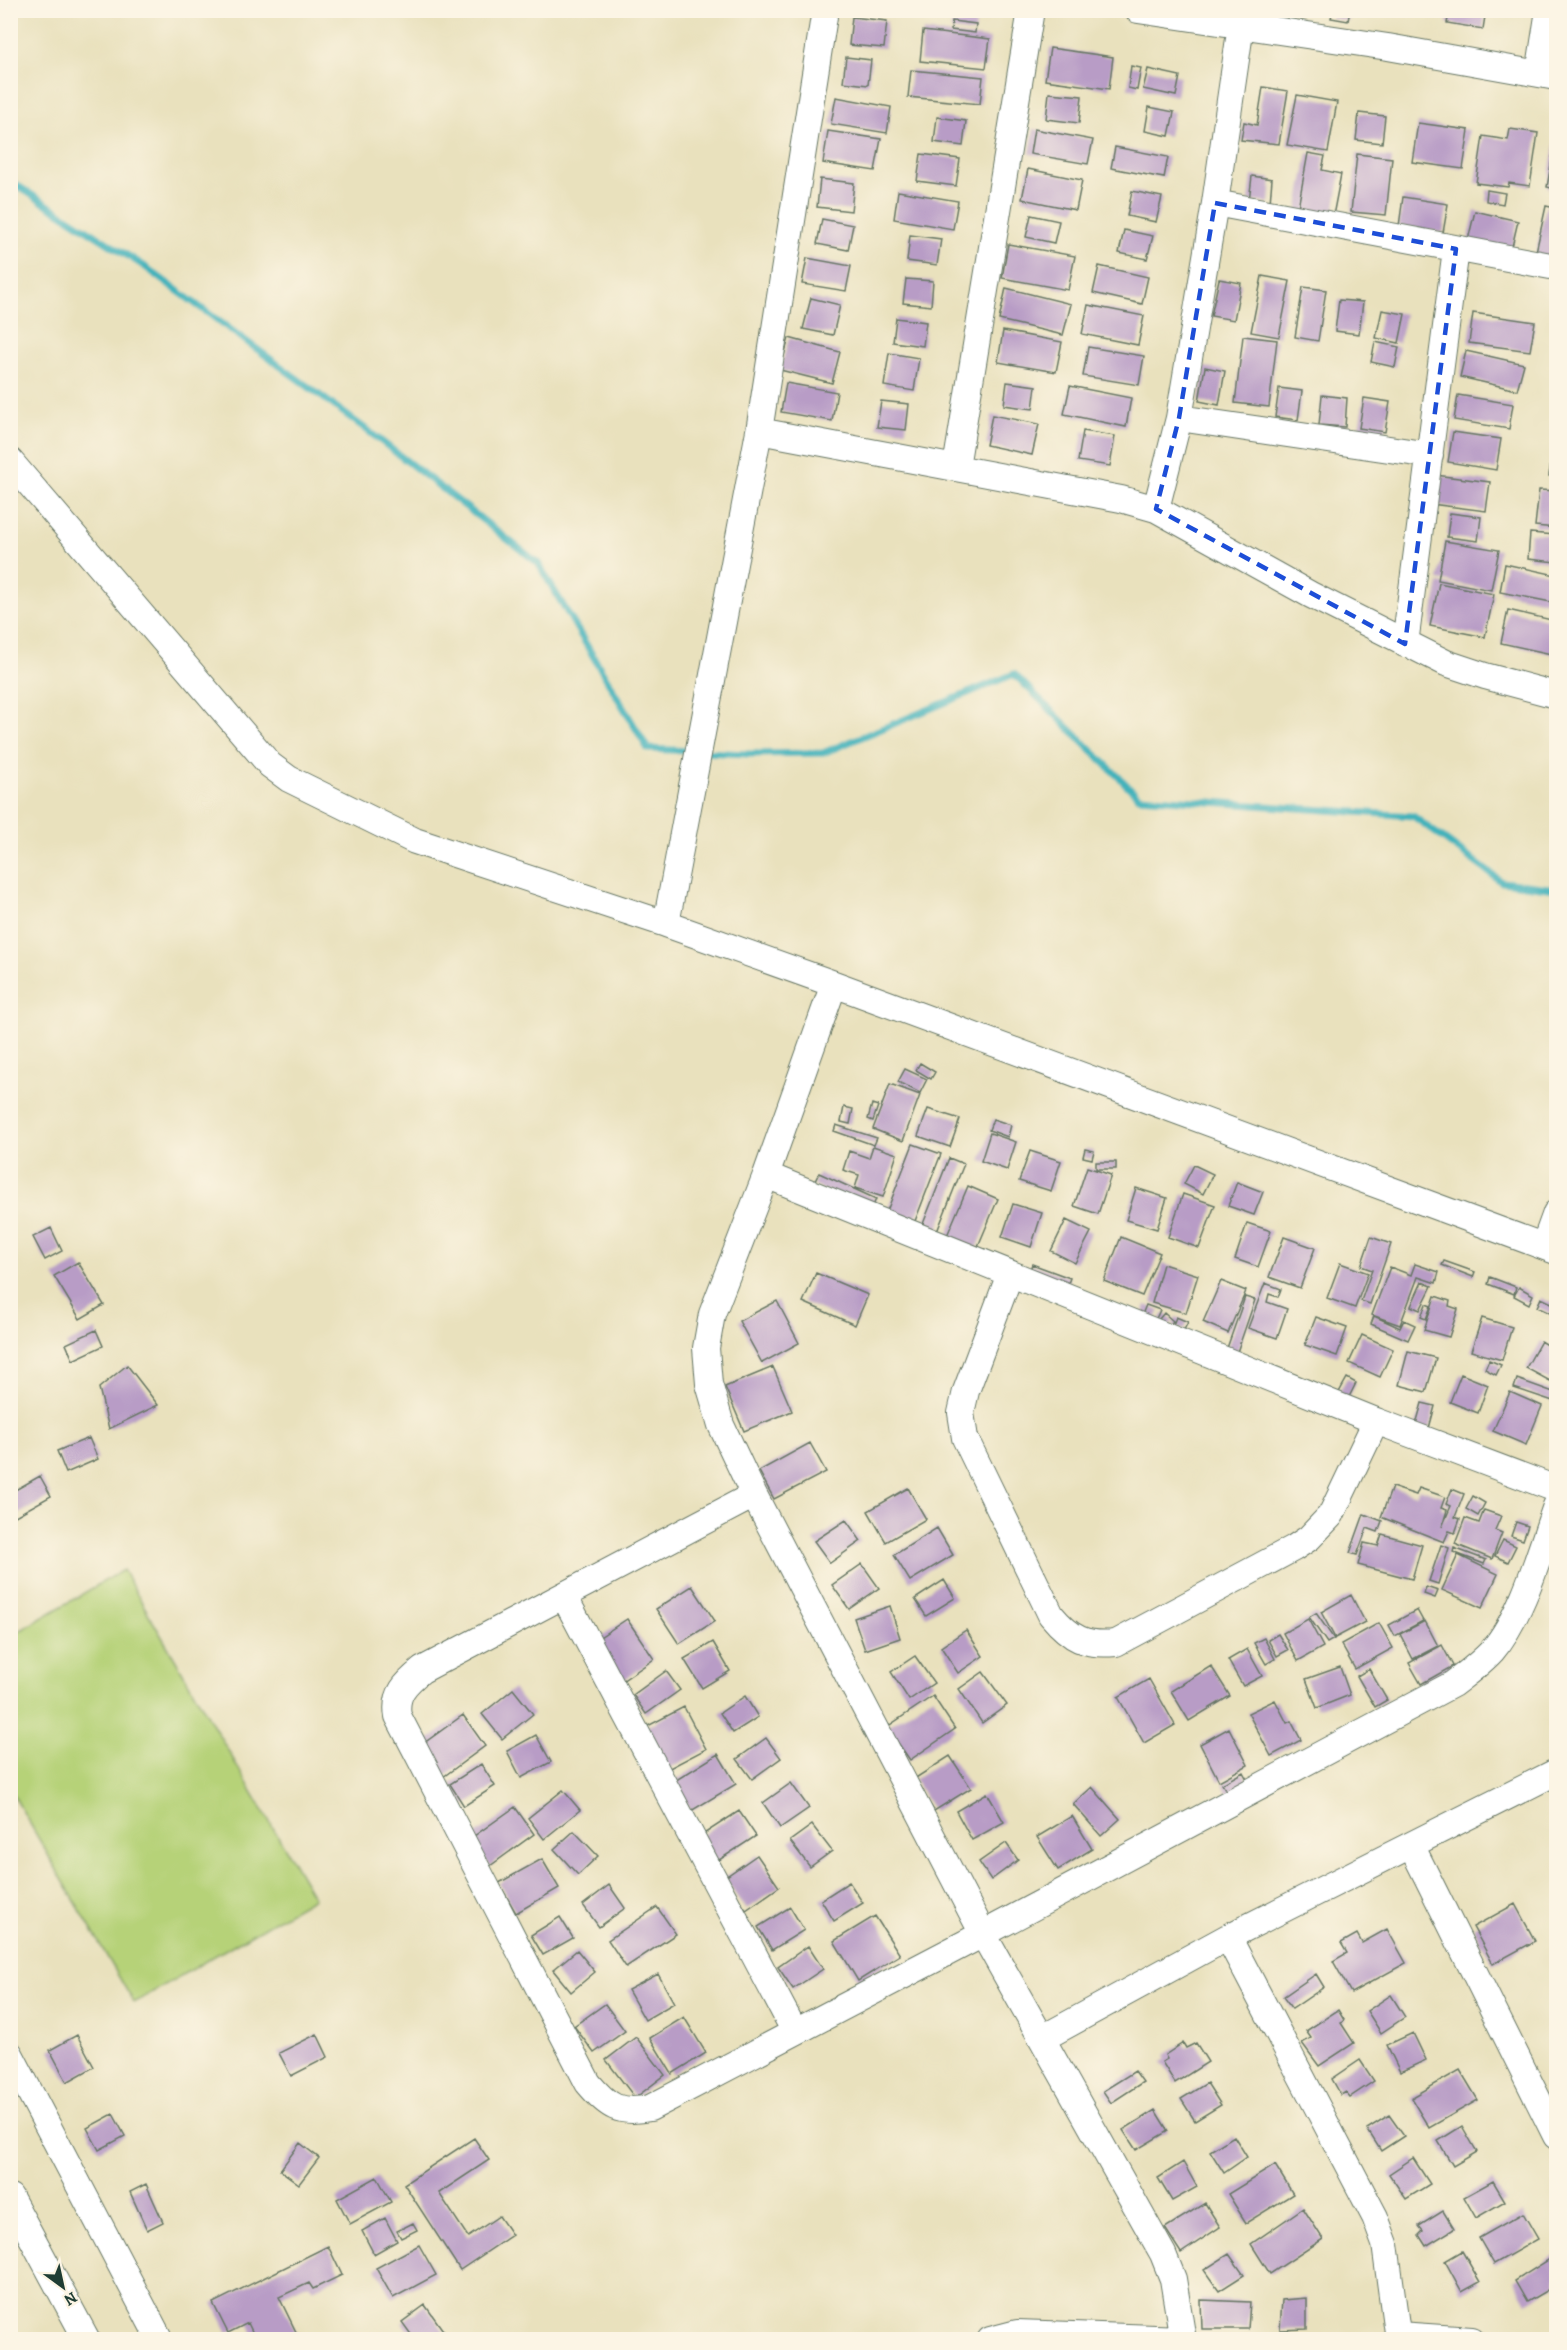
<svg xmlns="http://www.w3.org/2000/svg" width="1567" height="2350" viewBox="0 0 1567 2350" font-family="Alegreya,serif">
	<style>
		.green { fill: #b6d278; stroke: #6a8856; stroke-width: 1.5 }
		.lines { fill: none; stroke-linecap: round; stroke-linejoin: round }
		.stream { stroke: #42b2bb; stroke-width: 7 }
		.building { fill: #b89cc6 }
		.minor-casing { stroke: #667664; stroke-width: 28 }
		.minor { stroke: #fff; stroke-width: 26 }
		.marked { fill: none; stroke: #1d4ed8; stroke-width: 4.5; stroke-dasharray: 12 8; stroke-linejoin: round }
	</style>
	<rect width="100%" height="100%" fill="#fcf5e5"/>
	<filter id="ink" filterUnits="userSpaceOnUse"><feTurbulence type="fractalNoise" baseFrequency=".0167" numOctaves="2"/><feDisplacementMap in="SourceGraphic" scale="12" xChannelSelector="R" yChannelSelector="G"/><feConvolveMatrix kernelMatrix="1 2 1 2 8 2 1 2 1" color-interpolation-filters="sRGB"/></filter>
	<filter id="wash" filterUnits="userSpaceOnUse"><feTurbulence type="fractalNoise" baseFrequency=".008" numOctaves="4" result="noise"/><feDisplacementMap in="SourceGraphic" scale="24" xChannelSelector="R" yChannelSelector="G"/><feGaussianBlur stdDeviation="1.35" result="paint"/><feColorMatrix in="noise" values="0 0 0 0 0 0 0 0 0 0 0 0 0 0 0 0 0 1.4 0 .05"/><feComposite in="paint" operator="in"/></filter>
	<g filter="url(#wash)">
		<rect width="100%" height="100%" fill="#e9e1bd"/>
		<!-- green -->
		<path class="green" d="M123 1570 314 1898 134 2003 11 1791V1636Z"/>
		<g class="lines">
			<!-- stream -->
			<path class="stream" d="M10 181 144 266 363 427 538 563 648 749 692 751
				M703 752 748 754 823 753 1014 674 1139 797 1413 816 1502 882 1556 889"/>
		</g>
		<g id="blocks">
			<!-- building -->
			<path class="building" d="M1333 10H1350L1348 21 1331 18Z
				M1450 10H1486L1483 29 1447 23Z
				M852 17 887 21 884 48 849 45Z
				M952 21 976 24 975 33 951 30Z
				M923 31 990 39 986 68 920 61Z
				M1050 48 1113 57 1109 89 1045 80Z
				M846 57 871 60 868 85 843 82Z
				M1131 66 1141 68 1137 90 1128 88Z
				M1148 69 1180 76 1176 96 1143 89Z
				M911 70 983 77 980 104 908 97Z
				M1263 87 1288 91 1279 144 1241 140 1244 122 1257 125Z
				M1049 93 1082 96 1079 123 1046 119Z
				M1297 95 1337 102 1328 152 1287 145Z
				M836 97 891 107 887 133 831 124Z
				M1149 107 1174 112 1169 136 1145 131Z
				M1359 113 1385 116 1382 143 1356 140Z
				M937 117 966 121 963 146 934 142Z
				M1418 123 1469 130 1463 169 1412 162Z
				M1034 129 1093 140 1088 164 1030 154Z
				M1510 129 1538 133 1530 186 1509 183 1508 187 1476 183 1483 136 1508 140Z
				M828 131 881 139 875 171 823 163Z
				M1555 142H1556V189L1547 187Z
				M1115 147 1168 157 1164 178 1111 168Z
				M1308 153 1325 156 1322 170 1341 174 1333 216 1297 213Z
				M921 154 960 159 956 186 917 181Z
				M1357 154 1392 158 1386 215 1351 212Z
				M1028 169 1082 180 1076 210 1022 199Z
				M1252 176 1272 179 1270 203 1249 201Z
				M820 179 854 183 851 211 817 207Z
				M1487 190 1505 193 1503 204 1486 201Z
				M898 191 958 201 953 229 894 219Z
				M1132 191 1162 197 1156 222 1127 216Z
				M1403 197 1448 204 1443 233 1399 226Z
				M1546 206 1556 208V266L1534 261Z
				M1475 211 1518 221 1511 251 1468 240Z
				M1031 215 1059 221 1054 243 1026 237Z
				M822 219 853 225 848 250 817 244Z
				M1124 230 1153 236 1147 259 1119 253Z
				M910 235 941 239 937 265 907 261Z
				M1008 244 1075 256 1068 290 1002 278Z
				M807 258 851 266 846 291 802 284Z
				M1099 266 1148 277 1142 304 1093 293Z
				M1262 276 1290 281 1279 337 1251 332Z
				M906 279 933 281 931 306 903 303Z
				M1219 279 1241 283 1234 320 1211 316Z
				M1303 287 1326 290 1318 341 1295 337Z
				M1006 288 1071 304 1063 335 999 320Z
				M811 298 840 305 833 335 803 329Z
				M1339 300 1363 302 1359 334 1335 331Z
				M1088 305 1144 316 1138 345 1082 334Z
				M1382 310 1405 314 1399 343 1376 338Z
				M1473 313 1535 322 1530 351 1469 343Z
				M896 318 926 322 923 346 893 342Z
				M1003 331 1062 342 1056 372 998 362Z
				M1243 336 1277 340 1269 407 1235 403Z
				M789 338 840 352 832 383 780 370Z
				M1375 342 1399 347 1395 367 1371 362Z
				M1088 347 1144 356 1139 385 1083 376Z
				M1466 351 1524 364 1517 390 1460 377Z
				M889 353 919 358 914 391 884 386Z
				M1205 367 1225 371 1219 405 1199 401Z
				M1007 382 1036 386 1033 409 1004 405Z
				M786 383 837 392 832 421 781 412Z
				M1070 386 1131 398 1126 427 1064 414Z
				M1279 388 1302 391 1298 420 1275 417Z
				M1322 395 1347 398 1345 427 1319 425Z
				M1458 395 1513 404 1509 429 1454 420Z
				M1364 398 1390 402 1385 432 1359 428Z
				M881 401 909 404 906 430 877 427Z
				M992 415 1039 424 1032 455 986 445Z
				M1083 431 1115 436 1110 466 1078 461Z
				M1453 432 1501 439 1496 470 1448 462Z
				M1553 447H1556V478L1549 476Z
				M1435 475 1490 482 1486 511 1431 504Z
				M1539 490 1556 491V528L1535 526Z
				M1450 513 1481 517 1478 541 1447 537Z
				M1530 533 1556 535V562L1528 559Z
				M1445 541 1499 550 1491 590 1438 580Z
				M1505 564 1556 575V603L1500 592Z
				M1439 583 1494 594 1485 637 1430 626Z
				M1508 610 1556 621V655L1501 643Z
				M920 1063 935 1072 931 1079 916 1070Z
				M905 1069 927 1079 920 1093 898 1082Z
				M890 1084 920 1095 903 1141 873 1129Z
				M872 1104 878 1106 873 1121 868 1119Z
				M844 1107 853 1109 850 1124 841 1122Z
				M928 1109 960 1119 950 1147 918 1136Z
				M993 1119 1011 1125 1008 1137 989 1130Z
				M836 1125 877 1138 874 1145 834 1131Z
				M990 1133 1016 1142 1007 1170 981 1161Z
				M913 1144 941 1154 915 1221 887 1211Z
				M873 1146 897 1154 883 1197 855 1188 859 1175 843 1170 849 1151 869 1158Z
				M1085 1149 1094 1151 1092 1159 1083 1157Z
				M1030 1151 1061 1161 1051 1191 1019 1181Z
				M949 1158 964 1164 936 1234 921 1229Z
				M1096 1162H1116V1169H1096Z
				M1194 1165 1213 1174 1203 1194 1184 1184Z
				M1087 1167 1111 1175 1098 1214 1074 1206Z
				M819 1173 876 1199 871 1211 813 1185Z
				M1237 1182 1263 1192 1254 1215 1228 1206Z
				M968 1186 998 1199 976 1251 946 1238Z
				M1136 1188 1167 1198 1157 1229 1126 1220Z
				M1183 1194 1215 1205 1199 1248 1168 1237Z
				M1013 1204 1042 1213 1031 1247 1002 1237Z
				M1066 1220 1091 1232 1075 1263 1051 1251Z
				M1247 1223 1271 1231 1258 1267 1235 1259Z
				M51 1228 62 1251 45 1260 33 1237Z
				M1121 1237 1160 1253 1142 1296 1104 1281Z
				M1284 1237 1315 1248 1300 1288 1269 1277Z
				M1371 1237 1391 1244 1370 1304 1361 1301 1372 1270 1361 1266Z
				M1444 1261 1475 1272 1473 1277 1442 1265Z
				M78 1262 104 1305 80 1319 54 1276Z
				M1340 1263 1368 1273 1355 1308 1327 1298Z
				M1032 1264 1070 1278 1067 1286 1029 1272Z
				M1163 1264 1198 1275 1186 1313 1152 1303Z
				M1415 1264 1439 1272 1436 1283 1418 1277 1400 1325 1372 1315 1390 1267 1411 1275Z
				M816 1273 868 1295 855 1325 803 1302Z
				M1490 1277 1516 1287 1514 1294 1488 1284Z
				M1221 1281 1246 1291 1228 1333 1203 1322Z
				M1422 1282 1432 1286 1420 1310 1411 1306Z
				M1265 1283 1281 1289 1278 1297 1269 1294 1267 1302 1287 1309 1277 1338 1248 1328Z
				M1519 1287 1533 1295 1529 1304 1514 1296Z
				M1435 1296 1450 1301 1449 1306 1458 1309 1449 1337 1424 1330Z
				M1245 1297 1255 1300 1236 1355 1226 1351Z
				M1541 1298 1556 1305V1316L1537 1307Z
				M777 1301 799 1343 762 1363 739 1321Z
				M1426 1304 1431 1306 1426 1319 1421 1317Z
				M1146 1305 1160 1310 1154 1323 1141 1317Z
				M1164 1313 1173 1321 1168 1327 1159 1319Z
				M1374 1316 1400 1328 1404 1320 1415 1325 1408 1340 1371 1324Z
				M1176 1317 1188 1322 1184 1330 1173 1325Z
				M1316 1317 1347 1328 1337 1356 1305 1345Z
				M1482 1318 1512 1327 1502 1360 1471 1351Z
				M96 1330 103 1346 73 1360 66 1344Z
				M1362 1335 1393 1349 1380 1377 1349 1363Z
				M1541 1341 1556 1350V1369L1550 1381 1526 1368Z
				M1408 1351 1436 1358 1426 1392 1399 1385Z
				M1489 1360 1501 1365 1496 1375 1485 1369Z
				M127 1365 158 1405 109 1429 99 1388Z
				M773 1367 792 1411 744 1431 725 1387Z
				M1461 1374 1488 1385 1478 1413 1450 1402Z
				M1347 1378 1356 1383 1347 1401 1337 1396Z
				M1517 1379 1556 1393 1553 1401 1514 1388Z
				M1510 1392 1542 1406 1526 1445 1493 1431Z
				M1422 1403 1435 1406 1428 1432 1415 1428Z
				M89 1438 98 1459 66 1473 57 1451Z
				M810 1443 826 1472 774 1499 759 1471Z
				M40 1476 51 1496 10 1519V1493Z
				M1392 1487 1416 1495 1419 1488 1445 1497 1441 1508 1447 1510 1442 1527 1451 1506 1446 1504 1452 1489 1464 1494 1455 1517 1460 1519 1455 1533 1449 1531 1444 1542 1381 1517Z
				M908 1488 926 1519 886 1542 868 1511Z
				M1473 1496 1485 1503 1478 1516 1466 1509Z
				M1484 1510 1501 1516 1495 1530 1502 1533 1492 1559 1455 1544 1465 1518 1479 1523Z
				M1364 1514 1382 1521 1378 1532 1367 1528 1357 1555 1350 1553Z
				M846 1520 861 1541 830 1563 814 1541Z
				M1516 1522 1528 1526 1523 1540 1511 1536Z
				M937 1528 953 1555 910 1581 894 1555Z
				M1382 1534 1422 1545 1412 1579 1358 1565 1364 1543 1378 1546Z
				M1503 1540 1516 1546 1508 1562 1495 1556Z
				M1441 1545 1449 1548 1438 1584 1429 1581Z
				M1454 1548 1486 1560 1484 1564 1453 1552Z
				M1458 1555 1498 1574 1482 1608 1442 1590Z
				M862 1564 879 1588 849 1609 832 1585Z
				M944 1580 955 1598 926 1616 915 1599Z
				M692 1586 715 1621 679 1644 656 1609Z
				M1426 1587 1438 1591 1435 1598 1424 1594Z
				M1351 1595 1365 1622 1335 1638 1321 1612Z
				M890 1606 900 1638 865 1650 854 1618Z
				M1417 1610 1423 1621 1395 1636 1389 1625Z
				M1316 1613 1334 1639 1327 1643 1309 1617Z
				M627 1619 654 1659 622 1681 594 1641Z
				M1308 1619 1323 1647 1298 1661 1283 1633Z
				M1425 1621 1438 1646 1413 1659 1400 1634Z
				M1379 1623 1393 1648 1355 1669 1341 1644Z
				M966 1630 983 1656 958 1673 941 1647Z
				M1278 1634 1288 1650 1277 1656 1268 1640Z
				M1264 1638 1275 1659 1266 1664 1254 1643Z
				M713 1642 730 1671 702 1688 684 1659Z
				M1442 1645 1453 1666 1421 1684 1409 1663Z
				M1247 1649 1262 1676 1243 1686 1228 1660Z
				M915 1656 934 1683 909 1700 891 1672Z
				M1211 1666 1230 1696 1189 1721 1171 1691Z
				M1340 1667 1350 1695 1317 1708 1306 1679Z
				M1369 1669 1387 1700 1375 1707 1357 1676Z
				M666 1671 680 1690 646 1714 633 1695Z
				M983 1672 1007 1705 982 1723 959 1689Z
				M1149 1679 1175 1725 1144 1743 1118 1697Z
				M513 1689 533 1714 502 1739 482 1714Z
				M745 1696 758 1717 733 1733 720 1713Z
				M933 1696 955 1729 910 1760 887 1727Z
				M1275 1700 1287 1723 1291 1721 1301 1740 1271 1756 1248 1713Z
				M684 1707 706 1749 664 1771 642 1729Z
				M463 1715 485 1746 443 1777 420 1746Z
				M1229 1728 1248 1765 1219 1781 1200 1744Z
				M536 1735 551 1762 521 1778 507 1751Z
				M766 1738 781 1758 752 1779 737 1759Z
				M718 1754 736 1784 691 1811 673 1782Z
				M950 1756 971 1788 934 1811 914 1779Z
				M481 1764 495 1786 464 1806 450 1784Z
				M1243 1772 1249 1783 1228 1794 1222 1784Z
				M791 1783 809 1808 780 1828 763 1803Z
				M1092 1787 1120 1819 1101 1836 1073 1804Z
				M563 1790 580 1810 544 1839 528 1818Z
				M987 1793 1004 1822 972 1840 956 1811Z
				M515 1807 534 1834 490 1866 470 1839Z
				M739 1811 756 1836 713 1864 696 1839Z
				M1072 1816 1092 1849 1058 1870 1037 1837Z
				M812 1825 832 1851 810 1867 790 1841Z
				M574 1831 598 1856 578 1875 554 1849Z
				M1006 1843 1018 1860 991 1880 979 1862Z
				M757 1855 779 1887 746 1910 724 1878Z
				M542 1859 559 1888 516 1913 499 1883Z
				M849 1882 863 1903 834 1921 821 1900Z
				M609 1885 625 1908 599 1927 583 1905Z
				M1515 1904 1535 1941 1493 1964 1473 1927Z
				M657 1907 676 1934 626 1967 608 1940Z
				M790 1907 804 1930 772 1950 758 1927Z
				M875 1916 900 1955 858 1981 834 1941Z
				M560 1917 573 1938 543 1955 531 1935Z
				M1387 1929 1406 1963 1351 1993 1333 1961 1347 1953 1341 1943 1357 1934 1362 1943Z
				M808 1946 823 1969 793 1989 778 1967Z
				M577 1950 595 1972 571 1992 553 1970Z
				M658 1974 674 2003 645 2020 628 1990Z
				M1316 1974 1324 1987 1292 2009 1283 1997Z
				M1391 1995 1405 2017 1381 2033 1367 2011Z
				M605 2004 625 2031 594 2053 574 2026Z
				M1338 2010 1344 2020 1341 2023 1354 2043 1319 2066 1302 2043 1311 2038 1306 2031Z
				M684 2017 706 2053 672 2074 650 2038Z
				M1413 2033 1426 2060 1400 2072 1387 2045Z
				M317 2034 328 2057 291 2076 279 2053Z
				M77 2035 94 2067 67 2082 50 2050Z
				M636 2037 665 2075 635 2098 606 2060Z
				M1183 2043 1186 2048 1196 2043 1208 2062 1175 2083 1162 2062 1167 2059 1165 2055Z
				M1360 2060 1374 2081 1350 2097 1346 2092 1341 2095 1332 2079Z
				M1460 2070 1478 2100 1429 2128 1411 2098Z
				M1135 2071 1143 2082 1111 2103 1103 2091Z
				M1207 2083 1221 2105 1195 2121 1181 2099Z
				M1155 2110 1168 2131 1136 2150 1123 2130Z
				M113 2114 125 2136 99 2150 87 2128Z
				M1389 2115 1404 2136 1381 2151 1367 2129Z
				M1462 2126 1477 2152 1453 2166 1438 2141Z
				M1234 2136 1247 2157 1224 2173 1210 2151Z
				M474 2138 489 2160 439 2193 468 2237 499 2216 512 2235 460 2270 404 2184Z
				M300 2143 319 2158 299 2184 280 2170Z
				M1413 2158 1430 2184 1406 2199 1389 2174Z
				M1183 2162 1197 2187 1172 2201 1158 2178Z
				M1275 2165 1293 2194 1246 2223 1228 2194Z
				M377 2177 391 2202 350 2224 337 2199Z
				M1493 2181 1505 2201 1476 2218 1464 2197Z
				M146 2184 163 2222 147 2230 130 2192Z
				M1205 2203 1220 2227 1181 2253 1165 2228Z
				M1303 2208 1323 2239 1270 2274 1251 2244Z
				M1443 2211 1454 2229 1426 2246 1419 2235 1423 2231 1419 2226Z
				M1523 2213 1538 2239 1494 2264 1479 2238Z
				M385 2218 397 2241 374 2254 362 2231Z
				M413 2223 417 2230 401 2238 397 2231Z
				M419 2245 436 2275 393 2298 376 2268Z
				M328 2246 342 2275 313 2289 309 2283 279 2297 297 2334 285 2340H256L248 2323 228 2333 213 2303Z
				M1462 2251 1480 2282 1462 2292 1445 2261Z
				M1229 2254 1244 2275 1219 2291 1204 2270Z
				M1556 2255V2285L1527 2302 1515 2281Z
				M1307 2298V2329L1280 2330 1282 2300Z
				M1201 2300 1250 2302 1248 2329H1202Z
				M425 2305 450 2340H415L402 2322Z"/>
		</g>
	</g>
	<g filter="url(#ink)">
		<use href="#blocks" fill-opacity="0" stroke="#667664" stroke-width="1.5"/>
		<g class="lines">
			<defs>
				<path id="minor" d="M1138 10 1388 47 1556 77
					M1539 74 1549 10
					M1215 203 1556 267
					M1179 418 1430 455
					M759 431 1121 499 1156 509 1311 595 1446 663 1485 676 1556 695
					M10 461 270 765 289 779 415 841 666 924 834 984 1556 1251
					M956 467 1031 10
					M1156 509 1179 418 1215 203 1241 25
					M1405 644 1456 249
					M666 924 759 431 825 10
					M834 984 766 1175 712 1314 706 1348 709 1384 721 1425 754 1495 983 1934 1163 2254 1173 2279 1183 2340
					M766 1175 1376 1421 1556 1489
					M1544 1246 1556 1213
					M1010 1274 966 1391 961 1413 965 1438 1051 1615C1071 1639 1085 1646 1116 1643L1294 1548 1309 1538 1331 1515 1376 1421
					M754 1495 422 1670C406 1683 394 1694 398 1716L588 2083C608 2107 619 2114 650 2108L983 1934 1453 1684C1466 1674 1480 1664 1492 1651 1523 1615 1540 1551 1556 1506
					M564 1596 795 2032
					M1411 1845 1556 2136
					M1228 1937 1375 2217 1385 2244 1398 2340
					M1043 2038 1228 1937 1556 1772
					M10 2054 160 2340
					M10 2197 87 2340
					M1398 2335 1472 2340
					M990 2340 1017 2333 1183 2339"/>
			</defs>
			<!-- minor casing -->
			<use href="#minor" class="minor-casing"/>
			<!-- minor -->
			<use href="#minor" class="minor"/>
		</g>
	</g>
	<!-- marked area -->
	<path class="marked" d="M1215 203 1456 249 1405 644 1156 509 1179 418Z"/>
	<!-- margin -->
	<rect width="1567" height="2350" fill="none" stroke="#fcf5e5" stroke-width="36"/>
	<!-- north arrow -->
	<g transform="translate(63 2287) rotate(147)" stroke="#fcf5e5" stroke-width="4.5" paint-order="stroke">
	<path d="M0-4.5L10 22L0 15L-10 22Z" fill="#1f3d34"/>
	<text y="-9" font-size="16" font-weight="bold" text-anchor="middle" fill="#1f3d34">N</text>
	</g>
</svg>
